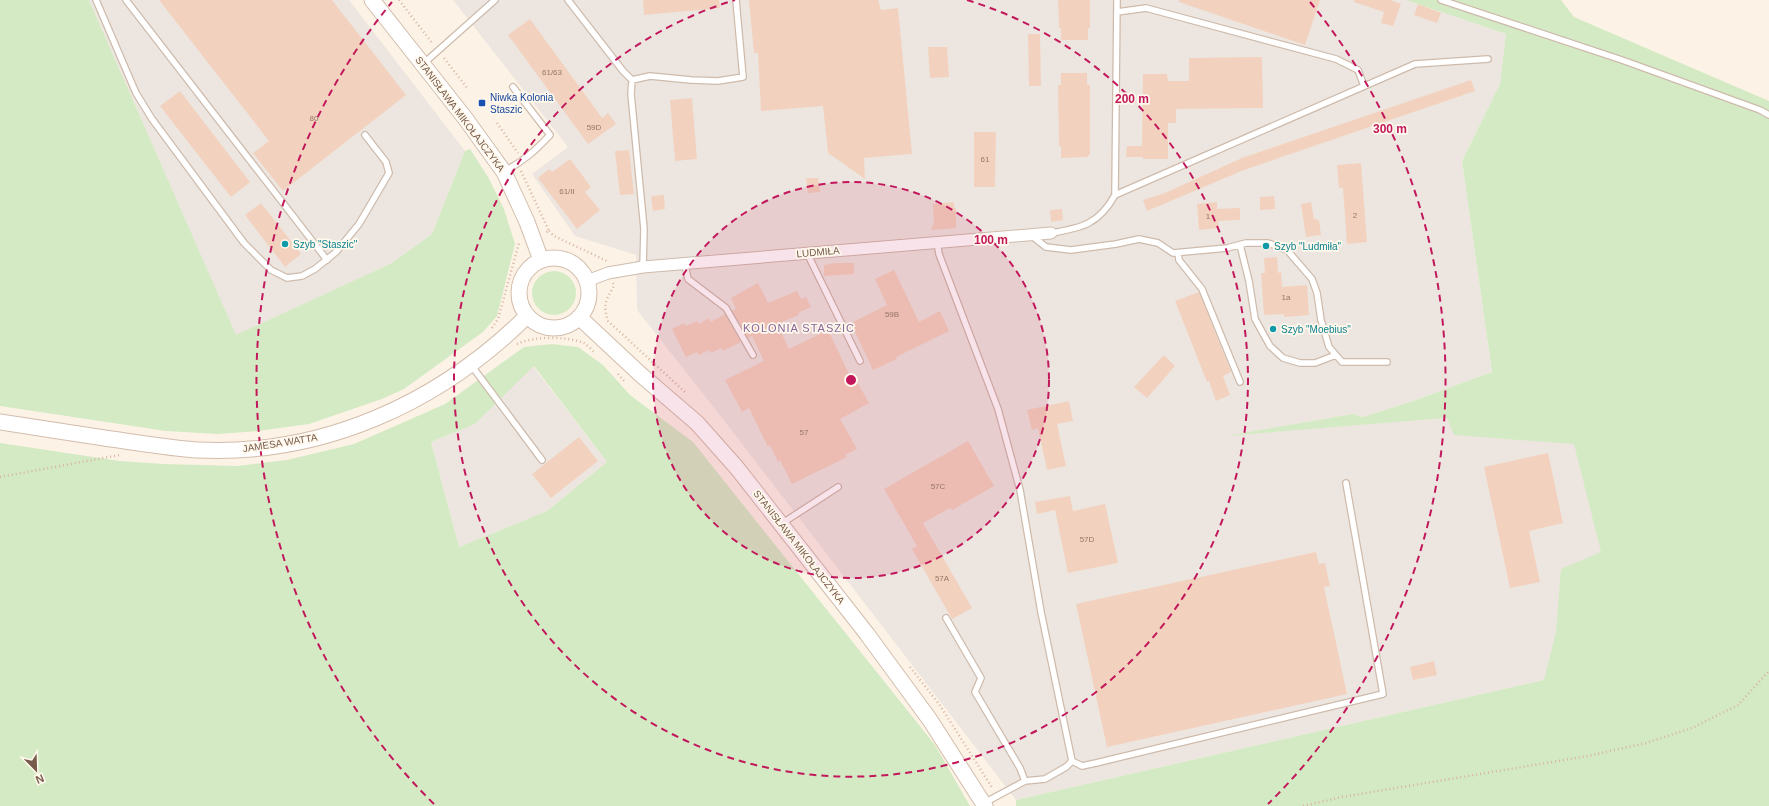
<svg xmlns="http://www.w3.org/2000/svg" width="1769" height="806" viewBox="0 0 1769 806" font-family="Helvetica,sans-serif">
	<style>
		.industrial { fill: #ede6e0 }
		.green { fill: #d4eac4; fill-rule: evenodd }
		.building { fill: #f2d2be }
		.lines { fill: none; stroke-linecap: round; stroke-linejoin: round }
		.lane-casing { stroke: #cebbac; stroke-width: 8 }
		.street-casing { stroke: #cebbac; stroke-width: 13 }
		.secondary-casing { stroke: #d3bdac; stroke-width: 17 }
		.path { stroke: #d7b5a0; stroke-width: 2.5; stroke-dasharray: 1 3; stroke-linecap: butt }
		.lane { stroke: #fff; stroke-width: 5.5 }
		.street { stroke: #fff; stroke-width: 11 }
		.secondary { stroke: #fff; stroke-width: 15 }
		.ring { fill: none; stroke: #c2185b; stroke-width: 2; stroke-dasharray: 7 5 }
		.transit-dot { fill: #1a4fb4; stroke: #fff8ec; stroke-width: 1.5 }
		.culture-dot { fill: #0f9aa8; stroke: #fff8ec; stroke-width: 1.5 }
		.labels { text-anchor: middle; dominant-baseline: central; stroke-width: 3.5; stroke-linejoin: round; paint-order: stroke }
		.number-label { font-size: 8px; fill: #957867 }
		.transit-label { font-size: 10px; fill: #164399; stroke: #fff8ec; text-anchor: start }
		.street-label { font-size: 10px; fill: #765a4a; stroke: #fff8ec }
		.culture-label { font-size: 10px; fill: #0d838f; stroke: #fff8ec; text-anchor: start }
		.neighbourhood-label { font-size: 11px; letter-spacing: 1px; fill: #869; stroke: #fff8ec }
		.centre { fill: #c2185b; stroke: #fff8ec; stroke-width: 2 }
		.ring-label { font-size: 12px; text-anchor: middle; font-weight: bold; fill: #c2185b; stroke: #fff8ec; stroke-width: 3.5; stroke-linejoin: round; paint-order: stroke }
	</style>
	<rect width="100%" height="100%" fill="#fcf3e6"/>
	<!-- industrial -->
	<path class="industrial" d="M89 0H349L465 151 432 234 392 263 236 336Z
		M453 0H1406L1506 34 1500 84 1462 161 1492 372 1413 401 1363 417 1353 414 1232 435 1447 418 1615 358 1723 629 1544 680 1016 800 719 414 637 310 636 255 575 236 532 174 568 147Z
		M533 366 607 462 547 511 459 547 431 442 475 424Z"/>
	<!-- green -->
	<path class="green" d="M0 0H89L236 335 392 263 432 234 465 151 470 149 488 177 504 209 515 244 497 316 483 332 404 389 382 399 309 424 258 431 218 434 166 431 0 406Z
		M1406 0H1561L1574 17 1769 101V806H1016V800L1544 680 1556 632 1561 569 1601 552 1574 444 1454 435 1447 418 1225 436 1353 414 1363 417 1413 401 1492 372 1462 161 1500 84 1506 34Z
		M532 293a22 22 0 1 1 44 0a22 22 0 1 1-44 0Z
		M552 344 578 347 603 365 630 395 693 442 935 745 970 806H0V443L120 461 164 464 237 466 287 460 354 444 445 404 524 347ZM534 366 607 462 547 511 459 547 431 442 475 424Z"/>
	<!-- building -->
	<path class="building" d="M159 0H332L406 95 283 191 253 153 269 141Z
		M643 0H719L720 8 644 15Z
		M749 0H878L881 10 898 8 912 154 864 158 865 179 828 153 823 106 761 111 758 53H754Z
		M1058 0H1090V28H1088V40H1061V28H1059Z
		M1179 0H1320L1305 45 1179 2Z
		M1354 0H1390L1401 4 1393 26 1381 23 1384 12 1354 2Z
		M1418 4 1441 13 1437 23 1414 15Z
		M530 19 602 118 608 113 616 124 588 144 508 35Z
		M1028 34H1040L1041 86H1029Z
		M928 47H947L949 77 930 78Z
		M1262 57 1263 108 1176 109V123H1168V159H1143V157H1126L1127 146H1142L1143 74H1167L1168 81H1189V58Z
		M1061 73H1087V85H1090V155H1088V157L1061 158V146H1059L1058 85H1061Z
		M1471 80 1475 91 1244 170 1147 211 1143 200 1165 193 1242 158Z
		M180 91 250 182 231 197 160 106Z
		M692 98 697 159 675 161 670 100Z
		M974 132H996L995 187H974Z
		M629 150 634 194 620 195 615 151Z
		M570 159 591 187 585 192 600 210 577 229 538 178 549 169 552 172Z
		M1361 163 1367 242 1347 244 1343 188H1339L1337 165Z
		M806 178H818L820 192 808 193Z
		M664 195 665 209 653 211 651 196Z
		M1274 196 1275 209 1260 210V197Z
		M954 202V208H956V228L931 230 934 222 933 204Z
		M1217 202V209L1240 208V220L1218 221 1219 228 1199 230 1197 204Z
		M1311 202 1314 219 1319 220 1321 235 1306 237 1301 204Z
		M261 203 301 254 285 267 245 215Z
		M1062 209 1063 220 1051 222 1050 210Z
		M1277 257 1278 273 1281 272 1282 287 1307 285 1309 315 1284 317V314L1264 315 1261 273H1265L1264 258Z
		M836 263H854V274L824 276V265Z
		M894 270 919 322 940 311 949 331 896 357 897 359 873 370 851 323 887 305 875 279Z
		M758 283 768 303 797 291 801 299 806 297 811 307 798 313 799 315 777 324 789 349 828 330 849 374 852 373 869 403 840 419 857 449 845 455 847 457 792 484 780 460 778 462 770 445 768 447 749 408 742 412 725 380 764 361 752 336 748 338 732 311 736 309 731 298Z
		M1199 292 1231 372 1223 376 1230 395 1216 401 1209 381 1207 382 1175 301Z
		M725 314 741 342 723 351 721 348 711 353 709 350 699 355 697 352 686 357 672 329 684 323 686 326 697 321 699 324 709 318 711 322Z
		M1164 355 1175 366 1147 398 1134 387Z
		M1069 401 1073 421 1057 424 1066 466 1047 470 1038 428 1032 430 1027 410Z
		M579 437 598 461 551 498 532 474Z
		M968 441 994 486 952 510 950 508 923 523 972 608 952 619 912 549 917 546 884 489Z
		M1548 453 1563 523 1529 531 1540 582 1510 588 1484 467Z
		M1070 496 1073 511 1105 504 1118 563 1068 573 1055 510 1037 514 1035 502Z
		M1316 552 1319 564 1325 563 1330 586 1324 587 1347 694 1107 747 1076 604Z
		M1434 661 1437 675 1413 680 1410 667Z"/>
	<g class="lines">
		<defs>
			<path id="lane" d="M96 0 136 93 152 119 244 243 271 270 287 278 302 276 315 269 336 252 359 224 389 173 386 162 365 135
				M126 0 327 260
				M568 0 623 71 632 80
				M1441 0 1622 60 1760 110 1769 115
				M1117 12 1146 8 1336 59 1358 70 1364 86
				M423 64 495 0
				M504 171C523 162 536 150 550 135L513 87
				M1115 195 1415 64 1488 59
				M1051 233C1082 228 1099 224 1115 195L1117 0
				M1032 236 1046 247 1071 250 1116 244 1139 239 1158 243 1173 253 1227 248 1246 243H1268L1287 250 1312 279 1317 293 1321 320 1329 347 1342 362H1387
				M937 242 939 254 998 409 1020 490 1041 612 1072 761 1066 767 1045 779 1025 781 984 803
				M1240 245 1249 281 1255 319 1270 346 1283 358 1300 363H1315L1336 355
				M807 253 860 361
				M1178 253 1179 260 1202 289 1240 382
				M685 265 688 279 726 308 753 355
				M643 267 644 229 631 94 632 80 650 76 691 80 718 81 743 77 736 0
				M471 365 542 460
				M781 524 838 487
				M946 618 981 678 975 692 1020 768 1025 781
				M1072 761 1082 766 1096 763 1383 694 1346 483"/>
			<path id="street" d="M587 281 608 273 643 267 1051 233"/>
			<path id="secondary" d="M372 0 465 118 504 172 527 222 541 260
				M519 293a35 35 0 1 1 70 0a35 35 0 1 1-70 0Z
				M579 317 640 374 697 423 737 468 867 634 930 720 985 806
				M0 422C37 428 74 433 111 439 140 443 168 448 198 450 323 456 439 403 527 316"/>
		</defs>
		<!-- lane casing -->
		<use href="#lane" class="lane-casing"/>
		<!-- street casing -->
		<use href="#street" class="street-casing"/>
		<!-- secondary casing -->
		<use href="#secondary" class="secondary-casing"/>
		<!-- path -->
		<path class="path" d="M399 0 433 44
			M444 58 468 89
			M497 123 518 153
			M521 171 549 231 545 233
			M549 231 554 236 607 261
			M613 283 614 286C605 301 603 305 608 321L686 393
			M492 328 498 319 519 243
			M517 344C534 336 567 336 584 343 587 345 591 349 594 352
			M618 374 625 382
			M0 477 120 455
			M910 667 939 704 993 789
			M1303 806 1342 797 1588 756 1646 743 1692 728 1738 705 1769 671"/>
		<!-- lane -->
		<use href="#lane" class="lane"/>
		<!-- street -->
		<use href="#street" class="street"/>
		<!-- secondary -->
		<use href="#secondary" class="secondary"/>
	</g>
	<!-- distance rings -->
	<circle cx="851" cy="380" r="198" fill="#c2185b" fill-opacity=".12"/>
	<g class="ring">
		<circle cx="851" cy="380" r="198"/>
		<path d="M967 0A397 397 0 1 1 735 0"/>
		<path d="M434 804A595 595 0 0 1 392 2M1310 2A595 595 0 0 1 1268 804"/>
	</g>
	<!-- markers -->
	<rect class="transit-dot" x="478" y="99" width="8" height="8" rx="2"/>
	<g class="culture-dot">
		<circle cx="285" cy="244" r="4"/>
		<circle cx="1266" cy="246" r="4"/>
		<circle cx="1273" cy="329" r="4"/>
	</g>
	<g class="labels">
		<!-- number labels -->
		<g class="number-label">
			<text x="552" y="72">61/63</text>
			<text x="314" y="118">80</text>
			<text x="594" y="127">59D</text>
			<text x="985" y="159">61</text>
			<text x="567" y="191">61/II</text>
			<text x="1355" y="215">2</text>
			<text x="1208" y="216">1</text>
			<text x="1286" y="297">1a</text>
			<text x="892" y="314">59B</text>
			<text x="804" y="432">57</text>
			<text x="938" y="486">57C</text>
			<text x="1087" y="539">57D</text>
			<text x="942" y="578">57A</text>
		</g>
		<!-- transit labels -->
		<g class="transit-label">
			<text x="490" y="97">Niwka Kolonia<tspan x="490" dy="12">Staszic</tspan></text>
		</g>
		<!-- street labels -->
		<g class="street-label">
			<text transform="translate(460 114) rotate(53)">STANISŁAWA MIKOŁAJCZYKA</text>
			<text transform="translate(818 252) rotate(-5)">LUDMIŁA</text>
			<text transform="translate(280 443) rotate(-9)">JAMESA WATTA</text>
			<text transform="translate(799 547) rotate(52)">STANISŁAWA MIKOŁAJCZYKA</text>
		</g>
		<!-- culture labels -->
		<g class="culture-label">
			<text x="293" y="244">Szyb "Staszic"</text>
			<text x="1274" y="246">Szyb "Ludmiła"</text>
			<text x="1281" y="329">Szyb "Moebius"</text>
		</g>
		<!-- neighbourhood labels -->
		<g class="neighbourhood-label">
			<text x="799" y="328">KOLONIA STASZIC</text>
		</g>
	</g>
	<circle cx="851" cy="380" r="6" class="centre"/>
	<g class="ring-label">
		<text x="1132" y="103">200 m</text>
		<text x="1390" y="133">300 m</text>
		<text x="991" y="244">100 m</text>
	</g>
	<!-- north arrow -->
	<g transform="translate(36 770) rotate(157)" stroke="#fff8ec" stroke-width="3" paint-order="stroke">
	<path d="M0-3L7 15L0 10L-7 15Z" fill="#765a4a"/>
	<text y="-6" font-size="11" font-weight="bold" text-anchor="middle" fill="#765a4a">N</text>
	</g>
</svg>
